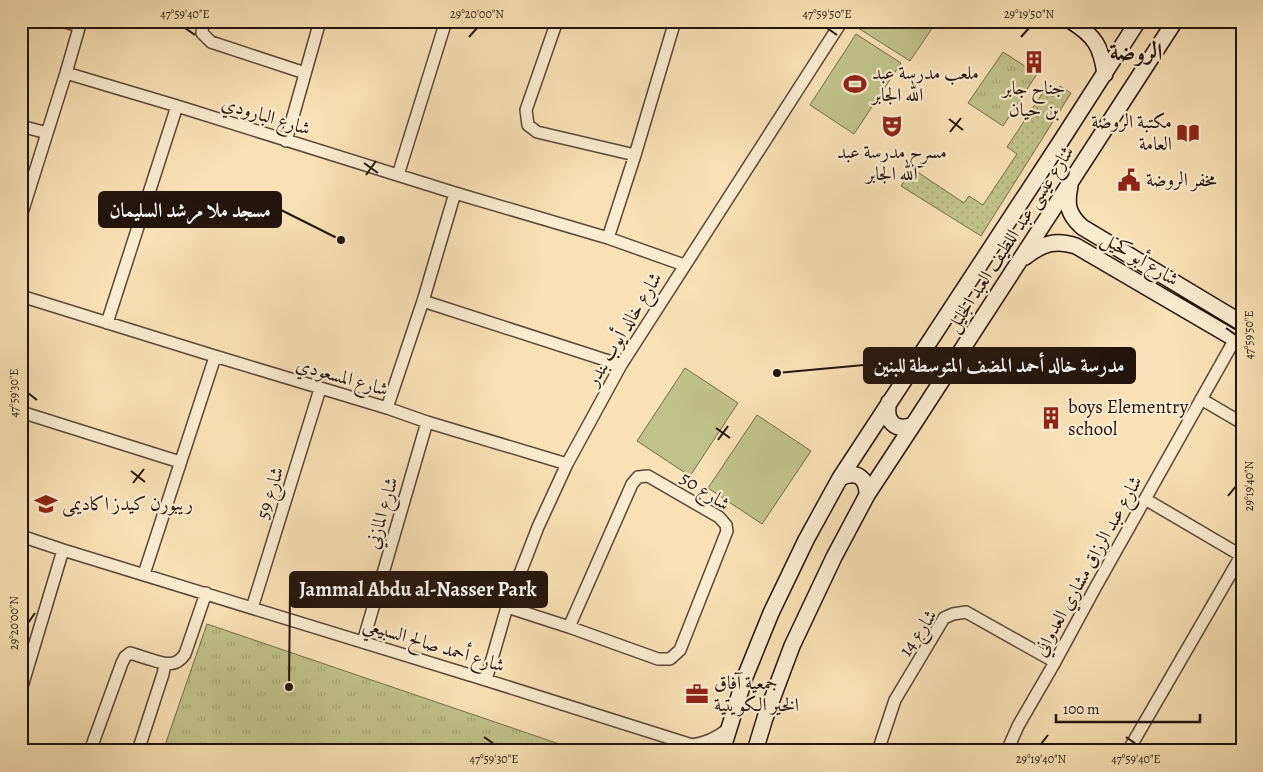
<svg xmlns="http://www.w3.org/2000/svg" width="1263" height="772" viewBox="0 0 1263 772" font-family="Alegreya,Amiri,serif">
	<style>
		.grass { fill: #c1c28b; stroke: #726b4c }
		.park { fill: url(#park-tufts); stroke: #726b4c }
		.garden { fill: url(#garden-dots); stroke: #726b4c }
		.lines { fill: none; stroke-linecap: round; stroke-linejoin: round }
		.street-casing { stroke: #584736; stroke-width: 14 }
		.secondary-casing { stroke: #23140c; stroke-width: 18 }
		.street { stroke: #faecd0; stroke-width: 11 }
		.secondary { stroke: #faecd0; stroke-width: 15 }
		.ticks { fill: none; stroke: #23140c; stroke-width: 2 }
		.labels { text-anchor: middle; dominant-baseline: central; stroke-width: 4.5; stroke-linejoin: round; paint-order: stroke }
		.poi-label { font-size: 19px; fill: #23140c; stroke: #faecd0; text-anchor: start }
		.street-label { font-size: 19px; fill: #23140c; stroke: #faecd0 }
		.district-label { font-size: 24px; font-weight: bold; fill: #23140c; stroke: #faecd0 }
		.leader { fill: none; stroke: #23140c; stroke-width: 2 }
		.callout-dot { fill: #23140c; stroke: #faecd0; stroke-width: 2 }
		.callout { fill: #23140c; stroke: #23140c; stroke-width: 2 }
		.callout-label { font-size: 20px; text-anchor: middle; font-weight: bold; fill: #fff }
		.neatline { fill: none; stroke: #23140c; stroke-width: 2 }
		.ticks-label { font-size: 12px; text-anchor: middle; fill: #23140c }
	</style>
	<defs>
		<pattern id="park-tufts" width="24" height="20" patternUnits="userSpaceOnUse" patternTransform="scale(1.25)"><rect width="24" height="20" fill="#c1c28b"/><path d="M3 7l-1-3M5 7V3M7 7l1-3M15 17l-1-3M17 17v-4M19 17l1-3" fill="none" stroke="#a6a677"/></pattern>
		<pattern id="garden-dots" width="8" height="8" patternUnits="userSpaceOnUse" patternTransform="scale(1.25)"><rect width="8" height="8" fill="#c1c28b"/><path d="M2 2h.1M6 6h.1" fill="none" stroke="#a6a677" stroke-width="1.8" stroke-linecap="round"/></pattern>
	</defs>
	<rect width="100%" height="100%" fill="#f8e1b6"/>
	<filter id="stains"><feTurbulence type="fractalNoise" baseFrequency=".004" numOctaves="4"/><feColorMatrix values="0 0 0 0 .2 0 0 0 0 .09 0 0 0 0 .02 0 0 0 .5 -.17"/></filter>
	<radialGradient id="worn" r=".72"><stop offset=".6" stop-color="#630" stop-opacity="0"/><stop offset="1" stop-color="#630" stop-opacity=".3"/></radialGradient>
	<!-- grass -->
	<path class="grass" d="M858 21H937L910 61 855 26Z
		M856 34 901 63 854 134 810 105Z
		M685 368 738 403 690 476 637 441Z
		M757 415 811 451 762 524 708 488Z"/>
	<!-- park -->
	<path class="park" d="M1003 52 1037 74 1003 126 968 103Z
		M207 624 580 751H163Z"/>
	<!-- garden -->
	<path class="garden" d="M1060 86 1071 93 981 236 901 186 913 169 964 203 969 196 983 205 1017 154 1007 147 1044 91 1053 97Z"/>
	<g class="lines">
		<defs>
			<path id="street" d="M62 21 79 26
				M203 21 202 33 211 42 305 73
				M557 21 526 110 528 125 537 132 635 155
				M66 73 177 106 455 193 608 238 684 265
				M21 126 47 133
				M286 141 320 21
				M398 175 446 21
				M21 216 66 73 81 21
				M608 238 635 155 675 21
				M21 296 208 354 387 408 427 422 567 464
				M423 301 621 365
				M107 323 177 106
				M1201 399 1242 423
				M387 408 423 301 455 193
				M21 412 180 462
				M1145 499 1242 556
				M21 536 63 550 486 680 692 745 700 751
				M144 574 215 357
				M507 607 569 627 658 659H670L680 650 727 531 726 525 719 517 648 476 638 477 632 484 569 627
				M252 608 320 389
				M363 642 427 422
				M486 680 507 607 538 527 567 464 621 365 842 21
				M21 690 63 550
				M692 745C706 743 717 738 728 729
				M90 751 122 663 125 657 130 653C136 655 143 657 149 659 163 663 175 669 185 654L206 593
				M138 751 163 674 165 664
				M878 751 895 700 944 618 953 614 966 612 1055 662
				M1007 751 1018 726 1055 662 1094 590 1235 339
				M1128 751 1241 556"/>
			<path id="secondary" d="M1071 21C1095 36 1101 46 1105 74
				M1070 186C1066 205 1068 214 1082 227L1242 323
				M1025 257C1042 244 1055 239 1076 246L1242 343
				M889 402C884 421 895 432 913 425
				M840 478C856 470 867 477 867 495
				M722 751 745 677 771 613 806 540 840 478 1059 144 1138 21
				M755 751 765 718 792 646 834 557 867 495 913 425 1175 21"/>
		</defs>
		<!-- street casing -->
		<use href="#street" class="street-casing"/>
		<!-- secondary casing -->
		<use href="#secondary" class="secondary-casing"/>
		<!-- street -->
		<use href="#street" class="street"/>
		<!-- secondary -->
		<use href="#secondary" class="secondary"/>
	</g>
	<!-- ticks -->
	<path class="ticks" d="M185 28 195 35M827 28 837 35M469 37 477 28M1021 37 1029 28M949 119 963 130M950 132 961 118M364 163 378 173M366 175 376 161M1226 328 1236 335M28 393 37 400M716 428 730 438M718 440 728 426M131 471 145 482M133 483 144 469M1228 496 1236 486M28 623 35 613M484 737 494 744M1126 737 1136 744M1041 744 1048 735"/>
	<!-- icons -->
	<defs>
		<symbol id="building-bare" viewBox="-9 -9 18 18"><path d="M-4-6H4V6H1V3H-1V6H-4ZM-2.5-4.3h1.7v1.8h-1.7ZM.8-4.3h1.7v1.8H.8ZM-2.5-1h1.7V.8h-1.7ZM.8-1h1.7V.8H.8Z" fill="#8f2418" stroke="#faecd0" stroke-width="2.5" paint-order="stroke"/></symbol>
		<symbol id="stadium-bare" viewBox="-9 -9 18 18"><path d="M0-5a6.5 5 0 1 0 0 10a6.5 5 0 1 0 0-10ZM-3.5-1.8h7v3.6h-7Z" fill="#8f2418" stroke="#faecd0" stroke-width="2.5" paint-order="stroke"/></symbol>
		<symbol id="theatre-bare" viewBox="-9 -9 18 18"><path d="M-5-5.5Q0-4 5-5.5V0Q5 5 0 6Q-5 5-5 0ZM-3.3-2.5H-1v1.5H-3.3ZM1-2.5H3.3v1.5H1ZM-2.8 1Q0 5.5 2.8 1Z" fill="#8f2418" stroke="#faecd0" stroke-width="2.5" paint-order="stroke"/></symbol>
		<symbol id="library-bare" viewBox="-9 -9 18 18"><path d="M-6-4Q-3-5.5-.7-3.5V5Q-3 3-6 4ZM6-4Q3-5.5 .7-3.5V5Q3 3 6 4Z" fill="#8f2418" stroke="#faecd0" stroke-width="2.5" paint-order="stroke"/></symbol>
		<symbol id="civic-bare" viewBox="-9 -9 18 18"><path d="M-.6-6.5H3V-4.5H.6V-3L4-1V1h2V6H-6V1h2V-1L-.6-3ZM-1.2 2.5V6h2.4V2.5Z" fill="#8f2418" stroke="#faecd0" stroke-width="2.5" paint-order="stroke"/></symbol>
		<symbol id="school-bare" viewBox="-9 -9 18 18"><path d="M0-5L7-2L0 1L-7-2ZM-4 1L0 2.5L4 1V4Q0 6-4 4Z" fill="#8f2418" stroke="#faecd0" stroke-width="2.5" paint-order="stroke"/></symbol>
		<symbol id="office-bare" viewBox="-9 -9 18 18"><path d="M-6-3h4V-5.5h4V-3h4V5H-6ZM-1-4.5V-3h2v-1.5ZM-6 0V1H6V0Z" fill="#8f2418" stroke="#faecd0" stroke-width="2.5" paint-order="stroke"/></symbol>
	</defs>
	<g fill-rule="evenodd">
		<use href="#building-bare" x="1018" y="46" width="32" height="32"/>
		<use href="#stadium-bare" x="839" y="68" width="32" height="32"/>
		<use href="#theatre-bare" x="876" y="110" width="32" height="32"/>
		<use href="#library-bare" x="1172" y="117" width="32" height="32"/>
		<use href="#civic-bare" x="1113" y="164" width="32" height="32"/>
		<use href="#building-bare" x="1035" y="402" width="32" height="32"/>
		<use href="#school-bare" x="30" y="488" width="32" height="32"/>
		<use href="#office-bare" x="681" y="678" width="32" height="32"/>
	</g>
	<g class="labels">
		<!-- poi labels -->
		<g class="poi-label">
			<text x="872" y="73">ملعب مدرسة عبد<tspan x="872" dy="22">الله الجابر</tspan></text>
			<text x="1034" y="88" text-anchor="middle">جناح جابر<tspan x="1034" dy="22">بن حيان</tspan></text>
			<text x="1172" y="122" text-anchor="end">مكتبة الروضة<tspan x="1172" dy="22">العامة</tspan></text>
			<text x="892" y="152" text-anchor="middle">مسرح مدرسة عبد<tspan x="892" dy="22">الله الجابر</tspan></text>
			<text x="1146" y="180">مخفر الروضة</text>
			<text x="1068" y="407">boys Elementry<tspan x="1068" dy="22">school</tspan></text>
			<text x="62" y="504">ريبورن كيدز اكاديمى</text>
			<text x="714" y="683">جمعية آفاق<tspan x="714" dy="22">الخير الكويتية</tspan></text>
		</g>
		<!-- street labels -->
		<g class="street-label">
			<text transform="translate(266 116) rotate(17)">شارع البارودي</text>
			<text transform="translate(1010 239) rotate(-57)">شارع عيسى عبد اللطيف العبد الجليل</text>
			<text transform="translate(1140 259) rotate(31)">شارع أبو كحيل</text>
			<text transform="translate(624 329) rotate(-59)">شارع خالد أيوب بندر</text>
			<text transform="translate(342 377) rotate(16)">شارع المسعودي</text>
			<text transform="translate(705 491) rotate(33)">شارع 50</text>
			<text transform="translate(270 493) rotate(-73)">شارع 59</text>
			<text transform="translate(382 513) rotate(-74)">شارع المازني</text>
			<text transform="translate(1088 566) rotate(-61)">شارع عبد الرزاق مشاري العدواني</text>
			<text transform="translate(918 633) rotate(-56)">شارع 14</text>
			<text transform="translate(434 645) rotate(17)">شارع أحمد صالح السبيعي</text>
		</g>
		<!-- district labels -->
		<g class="district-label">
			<text x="1136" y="52">الروضة</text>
		</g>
	</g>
	<!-- callouts -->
	<path class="leader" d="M341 240L281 210M777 373L864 365M289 687L290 589"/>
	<g class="callout-dot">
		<circle cx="341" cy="240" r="5"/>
		<circle cx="777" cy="373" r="5"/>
		<circle cx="289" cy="687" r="5"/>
	</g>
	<g class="callout">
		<rect x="99" y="192" width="182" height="35" rx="5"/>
		<rect x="864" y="348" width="271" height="35" rx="5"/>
		<rect x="290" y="572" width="257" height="35" rx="5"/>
	</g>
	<g class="callout-label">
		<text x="190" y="217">مسجد ملا مرشد السليمان</text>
		<text x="999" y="372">مدرسة خالد أحمد المضف المتوسطة للبنين</text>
		<text x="418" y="596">Jammal Abdu al-Nasser Park</text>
	</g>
	<!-- margin -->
	<rect width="1263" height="772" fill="none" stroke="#f8e1b6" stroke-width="55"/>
	<!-- scale -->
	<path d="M1056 714v8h144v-8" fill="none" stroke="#23140c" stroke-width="2.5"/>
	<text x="1063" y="714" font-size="15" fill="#23140c" stroke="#faecd0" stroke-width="4" paint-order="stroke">100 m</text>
	<rect x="28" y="28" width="1208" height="716" class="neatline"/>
	<g class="ticks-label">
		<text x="185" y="18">47°59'40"E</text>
		<text x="477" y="18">29°20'00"N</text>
		<text x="827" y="18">47°59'50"E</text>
		<text x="1029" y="18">29°19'50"N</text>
		<text transform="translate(1249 335) rotate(-90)" y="4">47°59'50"E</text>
		<text transform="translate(14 393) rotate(-90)" y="4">47°59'30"E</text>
		<text transform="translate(1249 486) rotate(-90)" y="4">29°19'40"N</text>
		<text transform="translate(14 623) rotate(-90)" y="4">29°20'00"N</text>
		<text x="494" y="763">47°59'30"E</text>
		<text x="1041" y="763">29°19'40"N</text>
		<text x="1136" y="763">47°59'40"E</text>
	</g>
	<rect width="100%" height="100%" filter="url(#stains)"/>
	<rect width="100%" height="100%" fill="url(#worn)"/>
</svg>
